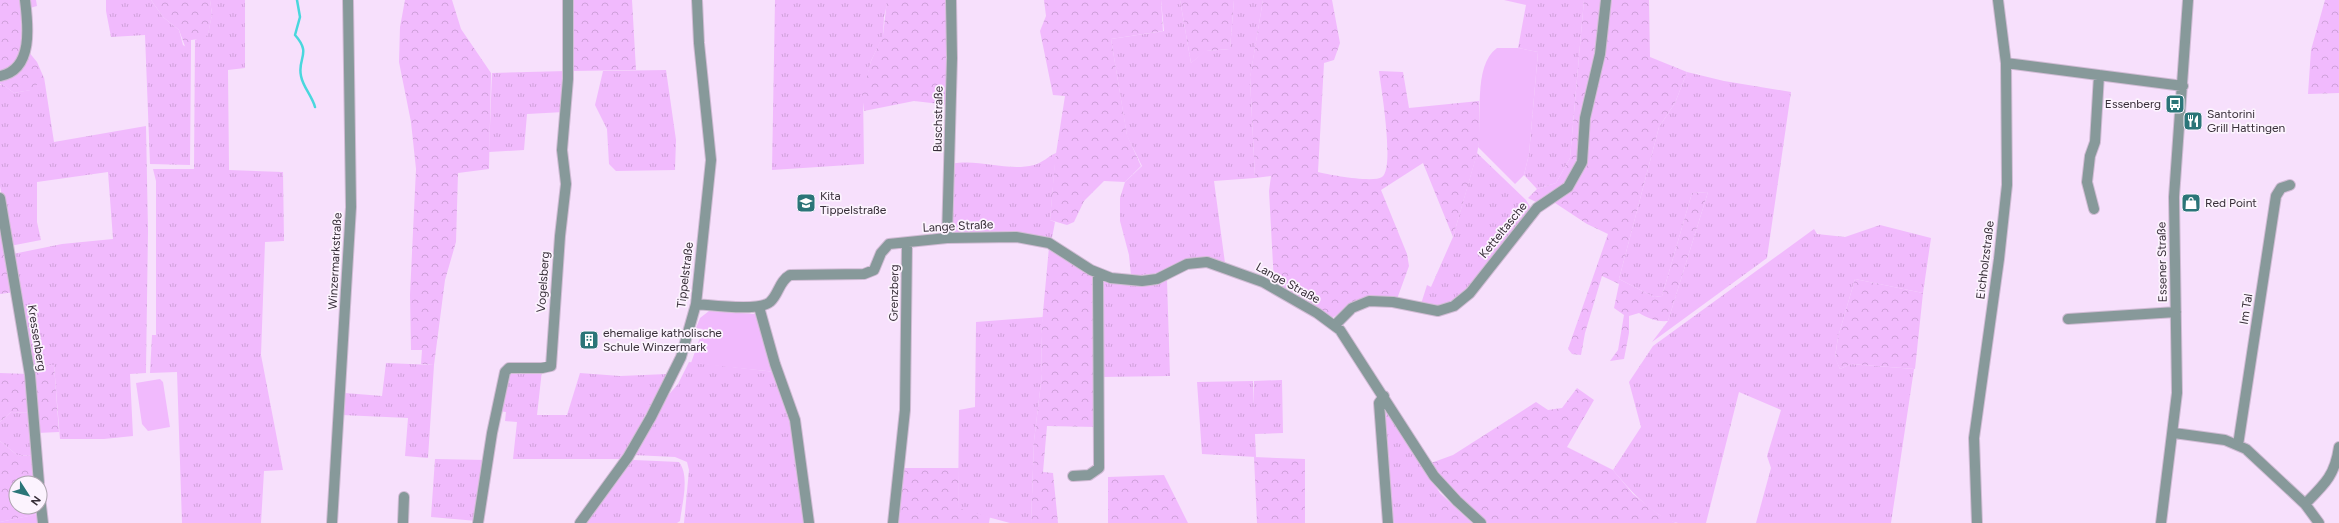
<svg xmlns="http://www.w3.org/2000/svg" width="2339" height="523" viewBox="0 0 2339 523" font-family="Figtree,sans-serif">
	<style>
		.grass { fill: url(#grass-tufts) }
		.forest { fill: url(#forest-crowns) }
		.park { fill: #f1bafd }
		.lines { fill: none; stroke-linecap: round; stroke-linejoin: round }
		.stream { stroke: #49d7dd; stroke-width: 2.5 }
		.minor-casing { stroke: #d1bcd5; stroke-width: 12 }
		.minor { stroke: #87999a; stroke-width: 10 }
		.labels { text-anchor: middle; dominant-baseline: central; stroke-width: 3.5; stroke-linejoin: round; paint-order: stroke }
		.poi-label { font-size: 12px; fill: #372e38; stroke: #fcf3fe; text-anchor: start }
		.street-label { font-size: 12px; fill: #372e38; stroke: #fcf3fe }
	</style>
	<defs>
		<pattern id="grass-tufts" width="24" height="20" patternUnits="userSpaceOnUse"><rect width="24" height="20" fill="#f1bafd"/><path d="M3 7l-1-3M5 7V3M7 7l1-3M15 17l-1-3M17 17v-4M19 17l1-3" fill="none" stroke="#cfa0da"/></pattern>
		<pattern id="forest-crowns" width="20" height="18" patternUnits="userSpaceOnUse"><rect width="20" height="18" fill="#f1bafd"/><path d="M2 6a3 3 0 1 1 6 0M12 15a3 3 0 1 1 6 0" fill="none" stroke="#cfa0da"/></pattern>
	</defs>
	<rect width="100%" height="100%" fill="#f7e0fc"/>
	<!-- grass -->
	<path class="grass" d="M106 0H151L163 17 179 30 183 45 191 50 190 165 150 164 145 35 111 37 106 11Z
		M210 0H245V68L228 70 229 170 283 172 284 241 265 242 261 355 283 470 264 471 261 523H182L177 372 150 373 152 335H156V181L153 169H194L195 40 208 34 212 14Z
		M775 0H888L884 17 883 36 871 61 863 94 864 164 772 170Z
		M1161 0H1180L1191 63 1205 51 1230 49 1234 0H1263L1250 78 1255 178 1214 181 1225 263 1210 259 1162 273 1131 276 1129 255 1120 221V198L1125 182 1142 166 1127 136 1111 39 1164 31Z
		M1504 0H1584L1570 158 1556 183 1537 189 1524 175 1529 154 1538 52 1518 48 1526 5Z
		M666 70 676 140 675 170 616 171 609 164 607 129 595 105 603 71Z
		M567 71 564 112 527 114 524 150 489 152 492 73Z
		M1687 72 1724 81 1791 92 1767 258 1652 342 1668 321 1708 192 1692 193 1662 296 1654 297 1619 279 1659 127 1675 103Z
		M44 77 54 142 146 126 148 231 146 370V373L130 374 133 436 104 439H60L54 365 38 366V371L32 373 13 254 62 244 113 239 108 172 37 182V222L41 240 10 246 0 186V85L2 84 14 93 30 90Z
		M1056 153 1050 220 1055 222 1052 238C1019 231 985 234 952 235L951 164C979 158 1006 172 1034 165 1042 163 1049 156 1056 153Z
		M1477 153 1526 200 1532 210 1464 294 1440 307 1421 304 1427 285 1431 287 1453 237Z
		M1880 225 1931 238 1923 293 1855 279 1838 337 1835 357 1840 369 1851 364 1914 369 1891 523H1756L1771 468 1767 456 1781 410 1739 392 1706 523C1697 523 1687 523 1678 523 1656 520 1626 486 1613 470L1641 427 1629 382 1653 346 1814 229 1817 234 1845 237Z
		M1102 280C1123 285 1145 284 1167 280L1170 376 1101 377Z
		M1043 317 1041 334 1042 374 1034 441 1031 523H1010L958 509 959 410 975 407 976 322Z
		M689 362 775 372 789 411 799 466 804 523H684L689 470 687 462 675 457 633 455 664 400 678 384Z
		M386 363 434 365 428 458 405 456 408 418 342 415 345 393 382 396Z
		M542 370 537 415H567L580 373 620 376 667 374 622 459H513L517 422 505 421 506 412 499 411 509 373Z
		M1282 380 1283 433 1255 434 1256 457 1202 454 1197 382 1253 381 1254 406V381Z
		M1382 411 1388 412 1440 493V523H1391Z
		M11 412 31 413 34 456 17 455 0 441V422Z
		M435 459 486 460 477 521 431 517Z
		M634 460 679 462C690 476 682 504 680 521L677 523H583L630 461Z
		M38 514 39 523H0V522Z"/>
	<!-- forest -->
	<path class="forest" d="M0 0H36L37 6 23 10 21 22 23 45 37 62 44 78 31 90 14 93 2 84H0Z
		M151 0H210L212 14 208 35 200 39 191 40V50L186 49 179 30 163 17Z
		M405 0H452L461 29 491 73 489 169 458 173 456 242 445 280 434 365 421 364 422 350H411L410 295 416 169 411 122 399 62 400 27Z
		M569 0H632L636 70 571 71Z
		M887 0H947L949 105 914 101 864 111 862 94 871 61 883 35Z
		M1044 0H1161L1163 31 1111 39 1127 135 1141 166 1125 182 1104 181 1084 201 1074 222 1067 225 1050 220 1055 160 1065 96 1053 95 1040 31 1046 16Z
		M1180 0H1234L1230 49 1206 51 1191 63Z
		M1263 0H1332L1340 43 1334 60 1324 63 1318 172C1330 175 1373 183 1382 177 1395 169 1381 87 1379 71L1403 72 1409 108 1479 101 1480 136 1477 154 1453 237 1423 163 1381 190 1407 254 1409 266 1397 299C1386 298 1371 295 1360 299 1349 304 1342 314 1331 318L1274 283 1269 191 1271 176 1255 178 1250 77Z
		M1584 0H1604L1582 154 1568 186 1540 204 1528 198 1537 189 1556 183 1570 158Z
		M1608 0H1649L1650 57 1687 72 1675 103 1659 127 1619 279 1654 297 1662 296 1692 193 1708 192 1668 321C1656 322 1648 318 1639 313L1629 316V333L1624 359 1610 361 1618 350 1624 315 1614 308 1619 284 1602 276 1585 333 1581 355 1572 354 1568 349 1608 234 1587 224 1552 201 1584 155Z
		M2325 0H2339V93L2308 94 2311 50Z
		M0 216 15 292 0 294Z
		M1049 247 1095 278 1097 427 1047 426 1043 472 1053 473 1058 523H1031L1034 441 1042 374 1041 334Z
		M1855 279 1923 293 1915 369 1851 364 1840 369 1835 358 1838 337Z
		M54 365 59 432 37 433 32 373 38 371V366Z
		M0 373 28 374 31 413 11 412 0 422Z
		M1577 388 1594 400 1567 447 1613 470 1633 494 1658 514 1676 523H1485L1445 486 1431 463 1453 455 1536 402 1548 410 1562 408Z
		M0 441 17 455 34 456 36 483H16V507H38V514L0 522Z
		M1254 457 1305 459V523H1257Z
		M902 468H959L958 508 990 517 989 523H896Z
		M1164 475 1188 523H1108V477Z
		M1440 493 1472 523H1440Z"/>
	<!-- park -->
	<path class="park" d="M1497 48H1518L1538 52 1529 154 1524 175 1515 184 1478 147C1483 120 1472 66 1497 48Z
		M709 311 755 314 775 372 691 363 703 329 696 328 700 318Z
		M160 379 163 382 170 427 148 431 142 424 136 383Z"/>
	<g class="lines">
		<!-- stream -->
		<path class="stream" d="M297 0 300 17 295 35C312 54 297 58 301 76 303 87 312 96 315 107"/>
		<defs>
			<path id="minor" d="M2006 63 2183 86
				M0 76C34 70 28 24 25 0
				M0 198 30 375 39 483
				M2094 209 2087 182 2090 156 2095 142 2099 75
				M947 238 952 58 951 0
				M696 304C712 305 758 312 770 302 779 294 779 281 790 275L864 274 874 270 881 253 889 244 947 238 1016 237 1049 243 1091 270 1111 278 1142 281 1157 279 1187 264 1207 262 1263 282 1317 313 1340 330 1434 476 1457 501 1481 523
				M759 307 775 364 795 420 809 523
				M2068 319 2176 312
				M1335 325 1352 308 1369 301 1393 302 1438 311 1454 306 1470 293 1537 208 1568 187 1582 162 1585 118 1600 54 1606 0
				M1384 396 1379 403 1388 523
				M2174 433 2225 440 2246 449 2305 504 2319 523
				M2238 445 2276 196 2281 188 2290 185
				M1073 476 1089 475 1099 468 1098 274
				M40 497 43 523
				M2305 504C2325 484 2335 475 2339 447
				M332 523 351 207 348 0
				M403 523 404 497
				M478 523 492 433 505 372 509 368H542L551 366 560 236 566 184 562 150 568 79V0
				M580 523 628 457 651 417 681 357 696 304 711 160 699 43 697 0
				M893 523 905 410 907 243
				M1977 523 1974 438 1999 259 2007 185 2006 63 1998 0
				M2161 523 2177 393 2174 197 2188 0"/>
		</defs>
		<!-- minor casing -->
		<use href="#minor" class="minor-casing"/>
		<!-- minor -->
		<use href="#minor" class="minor"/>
	</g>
	<!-- icons -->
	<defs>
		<symbol id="bus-square" viewBox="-11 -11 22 22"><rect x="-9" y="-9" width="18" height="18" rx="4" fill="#2b7578" stroke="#fcf3fe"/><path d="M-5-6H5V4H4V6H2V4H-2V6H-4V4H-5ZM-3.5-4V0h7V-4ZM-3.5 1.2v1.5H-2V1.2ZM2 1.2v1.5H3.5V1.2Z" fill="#fff"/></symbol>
		<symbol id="restaurant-square" viewBox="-11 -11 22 22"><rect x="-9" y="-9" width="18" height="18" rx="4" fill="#2b7578" stroke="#fcf3fe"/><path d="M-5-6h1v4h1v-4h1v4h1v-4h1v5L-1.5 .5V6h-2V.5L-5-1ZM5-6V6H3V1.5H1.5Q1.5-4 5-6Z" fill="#fff"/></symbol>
		<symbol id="school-square" viewBox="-11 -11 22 22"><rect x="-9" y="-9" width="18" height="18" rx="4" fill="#2b7578" stroke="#fcf3fe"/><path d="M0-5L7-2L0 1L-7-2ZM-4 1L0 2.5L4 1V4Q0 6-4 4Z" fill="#fff"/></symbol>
		<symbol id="shop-square" viewBox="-11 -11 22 22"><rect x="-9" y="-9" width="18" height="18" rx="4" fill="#2b7578" stroke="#fcf3fe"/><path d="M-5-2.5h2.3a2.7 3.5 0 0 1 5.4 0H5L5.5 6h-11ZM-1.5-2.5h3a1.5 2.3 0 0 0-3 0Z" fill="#fff"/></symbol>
		<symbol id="building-square" viewBox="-11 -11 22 22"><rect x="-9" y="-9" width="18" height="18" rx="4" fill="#2b7578" stroke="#fcf3fe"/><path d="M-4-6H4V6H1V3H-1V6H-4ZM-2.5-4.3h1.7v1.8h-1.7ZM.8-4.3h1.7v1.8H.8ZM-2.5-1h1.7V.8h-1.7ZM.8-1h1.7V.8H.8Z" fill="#fff"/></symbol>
	</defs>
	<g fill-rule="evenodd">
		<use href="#bus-square" x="2164" y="93" width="22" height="22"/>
		<use href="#restaurant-square" x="2182" y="110" width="22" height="22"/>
		<use href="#school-square" x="795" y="192" width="22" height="22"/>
		<use href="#shop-square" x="2180" y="192" width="22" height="22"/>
		<use href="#building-square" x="578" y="329" width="22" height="22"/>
	</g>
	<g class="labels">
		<!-- poi labels -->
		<g class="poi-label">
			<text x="2161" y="104" text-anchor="end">Essenberg</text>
			<text x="2207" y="114">Santorini<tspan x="2207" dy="14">Grill Hattingen</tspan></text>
			<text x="820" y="196">Kita<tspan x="820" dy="14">Tippelstraße</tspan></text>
			<text x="2205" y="203">Red Point</text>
			<text x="603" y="333">ehemalige katholische<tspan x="603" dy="14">Schule Winzermark</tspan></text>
		</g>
		<!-- street labels -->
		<g class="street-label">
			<text transform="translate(938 119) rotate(-89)">Buschstraße</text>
			<text transform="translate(958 226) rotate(-3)">Lange Straße</text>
			<text transform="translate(1503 230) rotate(-51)">Ketteltasche</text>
			<text transform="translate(1985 260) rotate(-83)">Eichholzstraße</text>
			<text transform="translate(335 261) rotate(-87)">Winzermarkstraße</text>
			<text transform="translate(2162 262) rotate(-91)">Essener Straße</text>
			<text transform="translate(685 275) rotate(-83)">Tippelstraße</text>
			<text transform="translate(543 282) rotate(-86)">Vogelsberg</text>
			<text transform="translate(1288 283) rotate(29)">Lange Straße</text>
			<text transform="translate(894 293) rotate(-89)">Grenzberg</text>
			<text transform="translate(2246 309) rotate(-81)">Im Tal</text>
			<text transform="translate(37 338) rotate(81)">Kressenberg</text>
		</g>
	</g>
	<!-- north arrow -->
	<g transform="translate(28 495) rotate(126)"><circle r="19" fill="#fcf3fe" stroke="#ada4af"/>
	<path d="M0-3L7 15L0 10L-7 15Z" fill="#2b7578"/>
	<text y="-6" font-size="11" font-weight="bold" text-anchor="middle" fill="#372e38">N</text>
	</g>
</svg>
